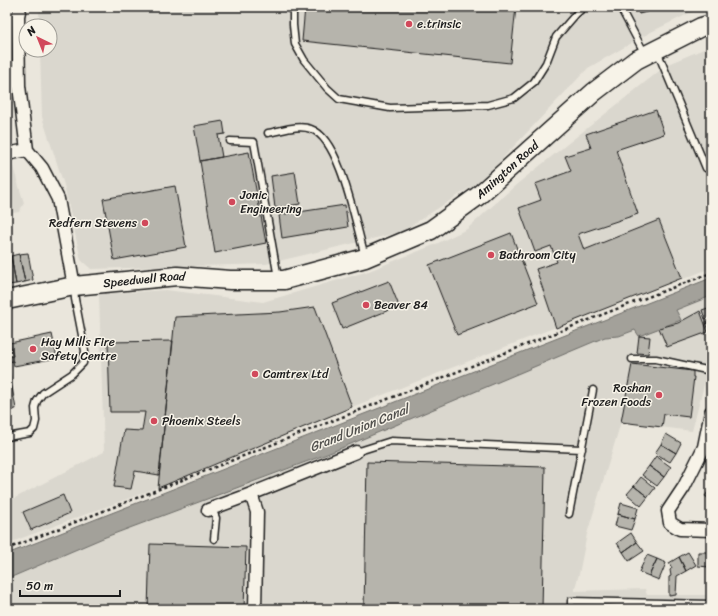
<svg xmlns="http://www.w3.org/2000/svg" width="718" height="616" viewBox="0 0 718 616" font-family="Sriracha,sans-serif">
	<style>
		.built { fill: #dad7ce }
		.water { fill: #a3a19a; stroke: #6d6c68 }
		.building { fill: #b6b4ac; stroke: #1c1c1c }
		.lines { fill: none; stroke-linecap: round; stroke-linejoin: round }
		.lane-casing { stroke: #1c1c1c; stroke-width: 9 }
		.street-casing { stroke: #1c1c1c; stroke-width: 15 }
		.secondary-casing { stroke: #1c1c1c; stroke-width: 21 }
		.path { stroke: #1c1c1c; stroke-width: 2.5; stroke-dasharray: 3 3; stroke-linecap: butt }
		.lane { stroke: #f7f3e8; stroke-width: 6 }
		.street { stroke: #f7f3e8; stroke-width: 12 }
		.secondary { stroke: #f7f3e8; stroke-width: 18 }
		.poi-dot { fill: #d1495b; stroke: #f7f3e8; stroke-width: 1.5 }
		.labels { text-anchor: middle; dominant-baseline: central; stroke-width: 3; stroke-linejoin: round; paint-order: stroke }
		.poi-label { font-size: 12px; fill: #1c1c1c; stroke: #f7f3e8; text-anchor: start }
		.street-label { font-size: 12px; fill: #1c1c1c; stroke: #f7f3e8 }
		.water-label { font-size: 13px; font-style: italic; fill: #52514e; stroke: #f7f3e8 }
	</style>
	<rect width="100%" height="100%" fill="#eae6dc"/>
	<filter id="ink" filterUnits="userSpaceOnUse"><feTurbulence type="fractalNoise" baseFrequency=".025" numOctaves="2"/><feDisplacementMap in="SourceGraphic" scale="8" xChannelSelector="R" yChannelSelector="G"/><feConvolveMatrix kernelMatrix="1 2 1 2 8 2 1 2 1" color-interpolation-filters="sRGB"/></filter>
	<g filter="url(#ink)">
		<!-- built -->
		<path class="built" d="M41 7H702L651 32 588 68 482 180 401 232 266 264 91 269 81 260 64 185 42 117 40 50H50V26H39V13Z
			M711 46V268L683 279 681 278 352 407 143 493 22 538 7 544V502L104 452 99 294 166 290 263 302 369 271 434 245 467 229 517 184 668 64Z
			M7 167H13L24 203 19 212 7 214Z
			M711 296V362H710L692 431 621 422 587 534 579 574 574 591 645 589 647 595H711V609H7V579L103 538 327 454 605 337 619 336 635 330 681 320 676 310Z"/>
		<!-- water -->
		<path class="water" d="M711 278V296L676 310 681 320 639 336 635 330 619 336 605 337 327 454 103 538 7 579V554Z"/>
		<!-- building -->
		<path class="building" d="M305 7H516L510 63 302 41Z
			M637 7H665L639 14Z
			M656 110 664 134 616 150 638 214 578 234 584 250 659 220 682 278 556 328 536 269 557 262 551 246 535 252 519 208 541 200 535 184 571 171 565 156 591 148 586 134Z
			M223 121 225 134 218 135 222 157 200 161 194 126Z
			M249 152 266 243 215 253 200 161Z
			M295 172 300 204 275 208 271 176Z
			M175 186 186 247 114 260 103 199Z
			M345 205 348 227 282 238 279 215Z
			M511 233 538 303 457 335 429 265Z
			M28 253 33 280 25 282 19 254Z
			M19 254 25 282 16 284 11 256Z
			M11 256 16 284 8 285 7 257Z
			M389 281 399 306 342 329 332 303Z
			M315 307 352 407 158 488 175 317 280 312Z
			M711 307V317L705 319 702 310Z
			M700 311 708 332 667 347 659 328 678 323Z
			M711 320V337L706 322Z
			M52 334 57 358 14 366 13 361 8 362 7 357 13 356 10 343Z
			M639 336 650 337 648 354 637 353Z
			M173 341 159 475 135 471 131 489 114 487 124 430 142 431 145 412H110L108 342Z
			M7 359 16 409 8 410 11 424 7 425Z
			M632 364 693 371V377H694L689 417 664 414 662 427 621 422Z
			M666 434 681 443 676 453 661 444Z
			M661 444 676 453 670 462 655 453Z
			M656 456 671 467 664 477 649 466Z
			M367 462 545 467 542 609H364Z
			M649 466 664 477 657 486 642 475Z
			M641 477 655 488 648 497 634 486Z
			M634 486 648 497 641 506 627 494Z
			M711 488V500L705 496Z
			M63 495 70 513 31 530 23 512Z
			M621 503 638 508 635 519 618 514Z
			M618 514 635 519 631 530 615 526Z
			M631 533 637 542 623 552 617 543Z
			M637 542 644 551 629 561 623 552Z
			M150 544 246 547 244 609H148Z
			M688 552 696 565 686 571 679 557Z
			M698 552H709V567L698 566Z
			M709 552H711V567H709Z
			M647 555 657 559 649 576 639 572Z
			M679 557 686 571 677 576 676 595 669 596V577L671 576 670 570 672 568 669 563Z
			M657 559 666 563 659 580 649 576Z"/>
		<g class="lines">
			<defs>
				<path id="lane" d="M293 7V25L295 44 304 60 327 88 339 99 390 108 488 105 514 98 534 82 546 63 556 37 576 14 584 7
					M620 7 645 54
					M657 51 706 168
					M268 133C281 131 298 124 311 129 341 139 356 227 365 256
					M230 141 254 142 278 278
					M632 359H656L711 371
					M7 437 30 433 34 429 36 421 35 408 37 401 43 393 72 374 83 363 85 351 75 299 74 287
					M356 452 391 441 582 449
					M212 508 216 518 214 539
					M569 514 593 390
					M571 609V601L711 604"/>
				<path id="street" d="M20 7 18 16 19 86 27 150 42 168 58 199 74 286
					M7 154 27 150
					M711 412 704 447 684 487 668 511 670 523 680 529 711 530
					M251 494 356 452
					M208 510 251 494 257 512 255 609"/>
				<g id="secondary">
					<path id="s1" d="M7 300 74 286 177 276 230 280H284L365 258 431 230 478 196 594 92 636 60 701 27 711 24"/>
				</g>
			</defs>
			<!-- lane casing -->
			<use href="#lane" class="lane-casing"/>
			<!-- street casing -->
			<use href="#street" class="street-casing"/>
			<!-- secondary casing -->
			<use href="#secondary" class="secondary-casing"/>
			<!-- path -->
			<path class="path" d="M7 549 614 310 711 273"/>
			<!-- lane -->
			<use href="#lane" class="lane"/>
			<!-- street -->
			<use href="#street" class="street"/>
			<!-- secondary -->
			<use href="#secondary" class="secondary"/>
		</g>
	</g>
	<!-- markers -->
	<g class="poi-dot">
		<circle cx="409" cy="24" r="4"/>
		<circle cx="232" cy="202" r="4"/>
		<circle cx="145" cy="223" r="4"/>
		<circle cx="491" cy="255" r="4"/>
		<circle cx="366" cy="305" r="4"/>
		<circle cx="33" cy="349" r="4"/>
		<circle cx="255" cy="374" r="4"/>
		<circle cx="659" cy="395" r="4"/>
		<circle cx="154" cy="421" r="4"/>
	</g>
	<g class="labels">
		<!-- poi labels -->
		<g class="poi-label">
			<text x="417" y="24">e.trinsic</text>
			<text x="240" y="195">Jonic<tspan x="240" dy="14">Engineering</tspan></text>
			<text x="137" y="223" text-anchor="end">Redfern Stevens</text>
			<text x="499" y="255">Bathroom City</text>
			<text x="374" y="305">Beaver 84</text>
			<text x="41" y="342">Hay Mills Fire<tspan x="41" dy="14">Safety Centre</tspan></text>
			<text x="263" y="374">Camtrex Ltd</text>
			<text x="651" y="388" text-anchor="end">Roshan<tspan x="651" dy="14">Frozen Foods</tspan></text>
			<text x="162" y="421">Phoenix Steels</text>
		</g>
		<!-- street labels -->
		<g class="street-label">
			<text stroke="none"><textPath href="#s1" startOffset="532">Amington Road</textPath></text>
			<text stroke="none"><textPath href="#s1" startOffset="139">Speedwell Road</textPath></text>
		</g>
		<!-- water labels -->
		<g class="water-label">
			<text transform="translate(359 428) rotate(-22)">Grand Union Canal</text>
		</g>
	</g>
	<!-- margin -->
	<rect width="718" height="616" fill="none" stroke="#f7f3e8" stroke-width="24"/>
	<rect x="12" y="12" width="694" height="592" fill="none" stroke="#1c1c1c" stroke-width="1.5" filter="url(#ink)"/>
	<!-- north arrow -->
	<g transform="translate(38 38) rotate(317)"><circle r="19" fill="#f7f3e8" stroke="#9f9d96"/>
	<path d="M0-3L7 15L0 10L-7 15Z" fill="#d1495b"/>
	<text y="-6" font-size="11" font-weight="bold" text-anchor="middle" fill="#1c1c1c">N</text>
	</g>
	<!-- scale -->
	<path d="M20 590v6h100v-6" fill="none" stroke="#1c1c1c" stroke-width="2"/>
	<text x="26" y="590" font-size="12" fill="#1c1c1c" stroke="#f7f3e8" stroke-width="3" paint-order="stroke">50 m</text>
</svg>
